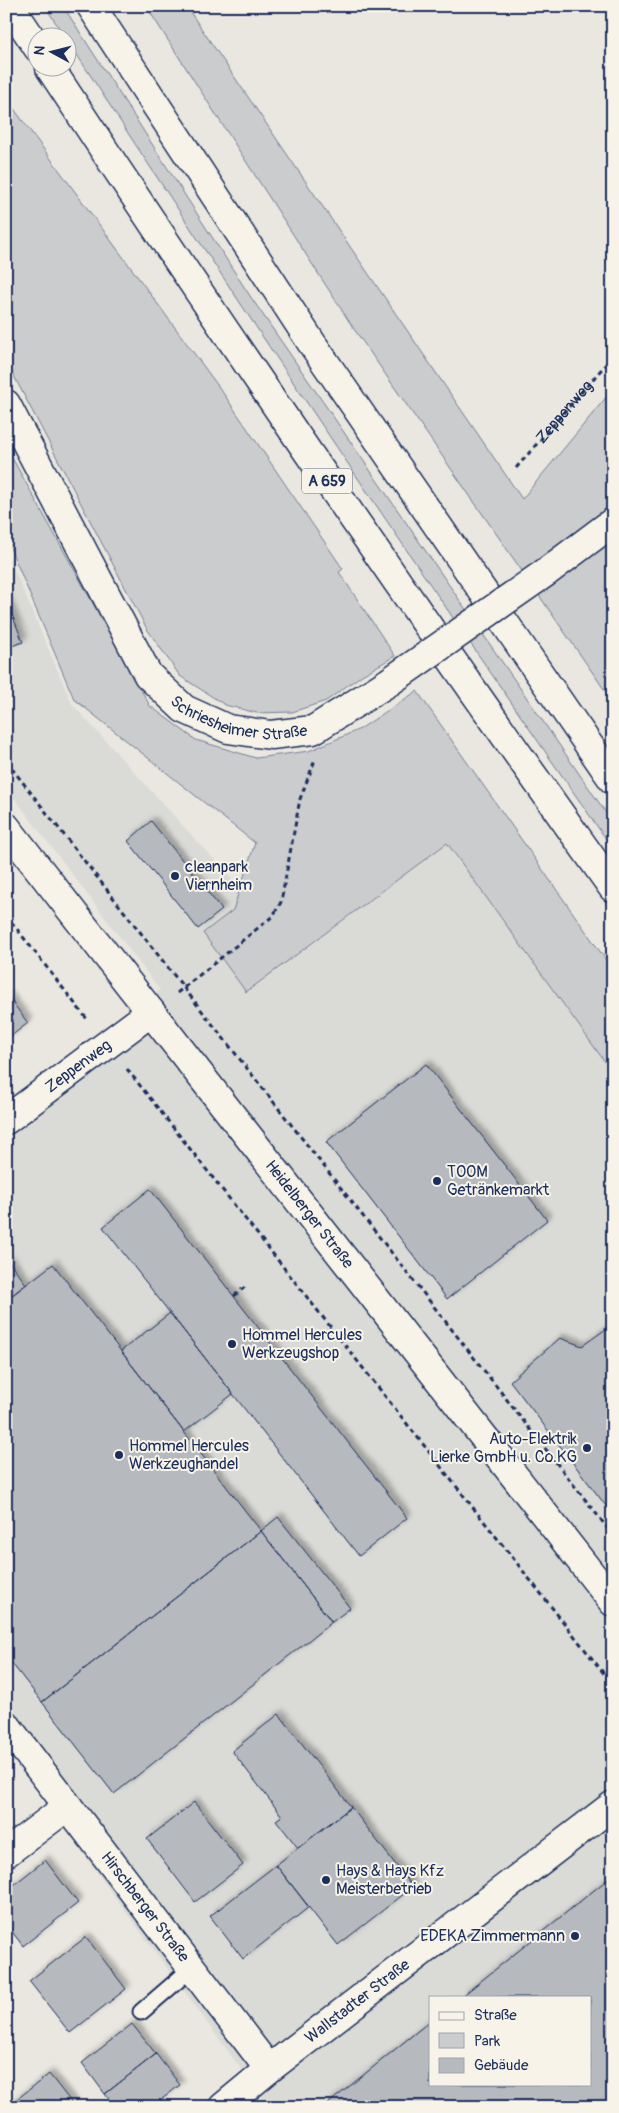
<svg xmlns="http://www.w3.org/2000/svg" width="619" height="2113" viewBox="0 0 619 2113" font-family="Pangolin,sans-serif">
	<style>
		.built { fill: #dadad6; fill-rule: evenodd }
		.green { fill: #cbcccd; stroke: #737e96 }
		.building { fill: #b6babf; stroke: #1b2f5e; filter: url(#shadow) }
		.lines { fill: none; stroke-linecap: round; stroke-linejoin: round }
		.service-casing { stroke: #1b2f5e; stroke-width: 19 }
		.minor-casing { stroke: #1b2f5e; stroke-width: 31 }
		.tertiary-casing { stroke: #1b2f5e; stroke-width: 31 }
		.motorway-casing { stroke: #1b2f5e; stroke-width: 31 }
		.path { stroke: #1b2f5e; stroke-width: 3; stroke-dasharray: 5 4; stroke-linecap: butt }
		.service { stroke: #f7f3e8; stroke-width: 15 }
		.minor { stroke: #f7f3e8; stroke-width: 28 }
		.tertiary { stroke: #f7f3e8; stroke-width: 28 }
		.motorway { stroke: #f7f3e8; stroke-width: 28 }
		.minor-bridge-casing { stroke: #1b2f5e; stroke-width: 31; stroke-linecap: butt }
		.minor-bridge { stroke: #f7f3e8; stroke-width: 28 }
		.poi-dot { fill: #1b2f5e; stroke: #f7f3e8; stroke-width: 2 }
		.labels { text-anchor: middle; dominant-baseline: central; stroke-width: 4; stroke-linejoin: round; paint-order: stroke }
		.shield { fill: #f7f3e8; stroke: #5d6a87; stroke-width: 1 }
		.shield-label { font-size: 15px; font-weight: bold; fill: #1b2f5e }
		.street-label { font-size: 16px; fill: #1b2f5e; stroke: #f7f3e8 }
		.poi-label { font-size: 16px; fill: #1b2f5e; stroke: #f7f3e8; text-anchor: start }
	</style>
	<defs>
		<filter id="shadow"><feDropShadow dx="4.5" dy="-4.5" stdDeviation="2.5" flood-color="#0004"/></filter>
	</defs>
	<rect width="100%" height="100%" fill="#eae7e0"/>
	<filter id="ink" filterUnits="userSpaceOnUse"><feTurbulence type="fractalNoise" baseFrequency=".02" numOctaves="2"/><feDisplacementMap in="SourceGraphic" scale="10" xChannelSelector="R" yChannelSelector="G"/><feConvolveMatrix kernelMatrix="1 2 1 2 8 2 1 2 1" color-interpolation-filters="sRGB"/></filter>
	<g filter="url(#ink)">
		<!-- built -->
		<path class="built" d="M6 550 72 704 299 953 447 843 613 1073V2107H269L6 1748V1108L160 990 6 787ZM430 1997H590V2084H430Z"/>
		<!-- green -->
		<path class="green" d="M45 6H63L250 296 613 823V849C427 583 245 314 68 41V38L65 37Z
			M146 6H186L522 499 613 389V702L354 329Z
			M6 98 221 390 343 569 339 572 395 656 362 675 326 701 292 712 257 713 225 705 180 676 147 629 6 361Z
			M6 447 150 706 196 740 256 758 309 751 360 729 417 691 613 970V1073L447 843 246 992 203 933 233 910 255 843 74 699 6 538Z"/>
		<!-- building -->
		<path class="building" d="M6 600 23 642 6 648Z
			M151 821 222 910 198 929 128 841Z
			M6 994 28 1023 6 1040Z
			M426 1064 547 1220 447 1299 326 1142Z
			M150 1189 407 1518 359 1556 103 1227Z
			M8 1260 26 1284 6 1300V1262Z
			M53 1264 261 1531 42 1702 6 1656V1300Z
			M170 1313 233 1394 184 1432 121 1351Z
			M613 1324V1515L510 1381 560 1338 582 1346Z
			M278 1517 350 1608 332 1622 261 1531Z
			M261 1531 332 1622 114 1794 42 1702Z
			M279 1714 351 1807 298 1848 276 1820 282 1816 232 1751Z
			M194 1802 243 1865 195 1902 147 1839Z
			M351 1807 413 1887 338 1945 276 1865Z
			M45 1860 78 1903 23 1946 6 1924V1891Z
			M276 1865 309 1907 243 1959 210 1916Z
			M613 1875V2107H324L430 2021V2084H590V1997H461Z
			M86 1937 126 1989 70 2033 29 1981Z
			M132 2024 156 2054 105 2094 82 2063Z
			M156 2054 180 2085 152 2107H115L105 2094Z
			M49 2074 75 2107H7Z"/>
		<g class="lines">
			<defs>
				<path id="service" d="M141 2012 192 1968"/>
				<g id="minor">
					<path id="s2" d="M6 404 148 675 184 709 228 729 271 735 313 730 389 682"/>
					<path d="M545 573 613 522"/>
					<path id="s3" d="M6 1120 151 1012"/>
					<path id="s4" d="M6 1725 269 2069"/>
					<path d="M6 1853 68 1806"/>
					<path id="s5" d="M223 2107 269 2069 613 1805"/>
				</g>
				<g id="tertiary">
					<path id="s6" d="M6 827 613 1602"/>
				</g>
				<path id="motorway" d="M10 6 38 48
					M91 6 311 342 613 780
					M50 68C232 345 420 618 613 888"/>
			</defs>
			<!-- service casing -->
			<use href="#service" class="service-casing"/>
			<!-- minor casing -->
			<use href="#minor" class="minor-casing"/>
			<!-- tertiary casing -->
			<use href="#tertiary" class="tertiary-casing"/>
			<!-- motorway casing -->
			<use href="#motorway" class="motorway-casing"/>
			<!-- path -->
			<g class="path">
				<path id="s1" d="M516 468 613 356"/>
				<path d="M6 761 613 1535"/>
				<path d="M6 915 87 1019"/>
				<path d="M177 993 273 916 281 902 300 799 315 760"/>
				<path d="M127 1069 613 1685"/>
				<path d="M234 1296 246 1286"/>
			</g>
			<!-- service -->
			<use href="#service" class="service"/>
			<!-- minor -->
			<use href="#minor" class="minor"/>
			<!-- tertiary -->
			<use href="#tertiary" class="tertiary"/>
			<!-- motorway -->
			<use href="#motorway" class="motorway"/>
			<defs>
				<path id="minor-bridge" d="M389 682 545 573"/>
			</defs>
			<!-- minor-bridge casing -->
			<use href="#minor-bridge" class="minor-bridge-casing"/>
			<!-- minor-bridge -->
			<use href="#minor-bridge" class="minor-bridge"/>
		</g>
	</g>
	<!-- markers -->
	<g class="poi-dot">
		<circle cx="175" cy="876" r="5"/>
		<circle cx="437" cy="1181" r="5"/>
		<circle cx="232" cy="1344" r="5"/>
		<circle cx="587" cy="1448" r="5"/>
		<circle cx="119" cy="1455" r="5"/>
		<circle cx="326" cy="1880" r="5"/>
		<circle cx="575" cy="1936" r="5"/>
	</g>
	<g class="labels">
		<!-- shield labels -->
		<rect class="shield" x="302" y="468.5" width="50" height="25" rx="4"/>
		<g class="shield-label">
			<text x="327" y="481">A 659</text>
		</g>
		<!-- street labels -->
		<g class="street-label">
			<text stroke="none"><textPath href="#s1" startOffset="74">Zeppenweg</textPath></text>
			<text stroke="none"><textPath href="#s2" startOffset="412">Schriesheimer Straße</textPath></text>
			<text stroke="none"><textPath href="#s3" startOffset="90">Zeppenweg</textPath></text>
			<text stroke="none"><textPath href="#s6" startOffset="492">Heidelberger Straße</textPath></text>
			<text stroke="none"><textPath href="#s4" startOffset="229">Hirschberger Straße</textPath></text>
			<text stroke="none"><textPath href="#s5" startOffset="171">Wallstadter Straße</textPath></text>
		</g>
		<!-- poi labels -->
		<g class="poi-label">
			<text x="185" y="867">cleanpark<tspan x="185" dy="18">Viernheim</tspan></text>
			<text x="447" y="1172">TOOM<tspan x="447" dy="18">Getränkemarkt</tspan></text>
			<text x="242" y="1335">Hommel Hercules<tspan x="242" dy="18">Werkzeugshop</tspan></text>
			<text x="577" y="1439" text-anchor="end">Auto-Elektrik<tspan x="577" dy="18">Lierke GmbH u. Co.KG</tspan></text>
			<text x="129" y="1446">Hommel Hercules<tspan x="129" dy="18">Werkzeughandel</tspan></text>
			<text x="336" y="1871">Hays &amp; Hays Kfz<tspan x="336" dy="18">Meisterbetrieb</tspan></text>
			<text x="565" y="1936" text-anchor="end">EDEKA Zimmermann</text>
		</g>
	</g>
	<!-- margin -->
	<rect width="619" height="2113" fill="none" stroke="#f7f3e8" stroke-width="25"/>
	<rect x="12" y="12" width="594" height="2088" fill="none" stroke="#1b2f5e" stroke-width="2" filter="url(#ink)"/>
	<!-- legend -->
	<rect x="429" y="1996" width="162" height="90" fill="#f7f3e8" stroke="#9fa5b1"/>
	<rect x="439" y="2012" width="25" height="8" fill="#f7f3e8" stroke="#9fa5b1"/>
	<text x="474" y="2020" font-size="15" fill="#1b2f5e">Straße</text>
	<rect x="439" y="2033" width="25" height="15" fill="#cbcccd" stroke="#9fa5b1"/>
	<text x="474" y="2046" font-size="15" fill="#1b2f5e">Park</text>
	<rect x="439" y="2058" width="25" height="15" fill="#b6babf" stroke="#9fa5b1"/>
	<text x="474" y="2070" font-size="15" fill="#1b2f5e">Gebäude</text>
	<!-- north arrow -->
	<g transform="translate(52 52) rotate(277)"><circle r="24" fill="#f7f3e8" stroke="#9fa5b1"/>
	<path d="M0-4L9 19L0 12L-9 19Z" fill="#1b2f5e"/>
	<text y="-8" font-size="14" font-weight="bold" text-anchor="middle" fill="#1b2f5e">N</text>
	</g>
</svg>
